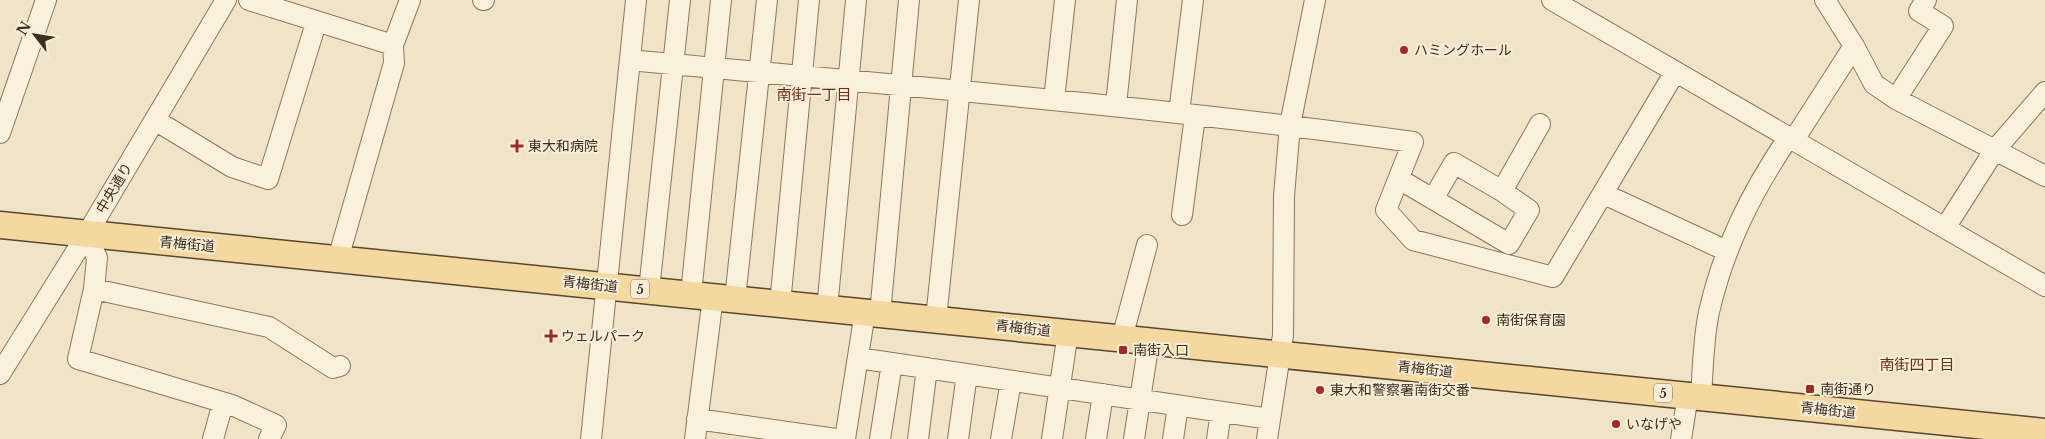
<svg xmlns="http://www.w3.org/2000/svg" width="2045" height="439" viewBox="0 0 2045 439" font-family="'Libre Baskerville','Noto Sans JP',serif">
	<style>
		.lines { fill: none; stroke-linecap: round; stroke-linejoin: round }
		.minor-casing { stroke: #8d765c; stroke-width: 22 }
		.major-casing { stroke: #5b4430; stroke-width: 29 }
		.minor { stroke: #faf1dc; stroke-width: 20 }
		.major { stroke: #f3d9a0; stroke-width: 26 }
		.poi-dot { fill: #9e2a2b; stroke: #f7eed8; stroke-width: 2 }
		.labels { text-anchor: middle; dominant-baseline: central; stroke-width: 4; stroke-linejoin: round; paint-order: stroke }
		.shield { fill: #f7eed8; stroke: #756857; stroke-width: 1 }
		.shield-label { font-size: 12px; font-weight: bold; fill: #3d2e20 }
		.poi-label { font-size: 14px; fill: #3d2e20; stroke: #f7eed8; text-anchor: start }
		.street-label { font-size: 14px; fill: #3d2e20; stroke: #f7eed8 }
		.neighbourhood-label { font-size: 15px; fill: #6b2e1e; stroke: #f7eed8 }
	</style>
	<rect width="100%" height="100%" fill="#f0e4c8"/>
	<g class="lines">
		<defs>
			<path id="minor" d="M249 0 393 45
				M483 0H484
				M1552 0 2045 286
				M1825 0 1854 46 1874 84 1896 99 2045 176
				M630 60C891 85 1153 106 1413 142L1386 210 1413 240 1553 277 1675 72
				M1896 99 1943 26 1919 11 1926 0
				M1054 100 1065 0
				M1116 105 1127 0
				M1179 113 1193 0
				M155 120 232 167 268 179 316 23
				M0 133 46 0
				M1793 141 1854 46
				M1399 179 1509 244 1529 210 1502 191 1454 163 1433 199
				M1502 191 1540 124
				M1604 194 1727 251
				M1182 215 1195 116
				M1945 228 1994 151 2045 92
				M87 234 97 258 94 289 78 359 232 405 276 425 269 439
				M338 259 394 63 393 45 410 0
				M94 289 269 327 333 368 340 366
				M649 290 680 0
				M691 294 721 0
				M735 299 767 0
				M780 304 809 0
				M827 309 856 0
				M880 314 909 0
				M936 319 969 0
				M1122 338 1147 245
				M858 358 1270 419
				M0 374 87 234 226 0
				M1701 397C1703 369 1703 340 1709 312 1724 247 1751 193 1788 138
				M697 419 836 439
				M213 439 223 403
				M591 439 636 0
				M695 439 713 297
				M845 439 865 312
				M880 439 892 363
				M918 439 927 368
				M958 439 967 374
				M1001 439 1011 381
				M1052 439 1068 332
				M1096 439 1103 394
				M1134 439 1149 341
				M1173 439 1178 406
				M1217 439 1221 412
				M1267 439 1283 335 1284 196 1290 125 1315 0
				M1681 439 1688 395"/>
			<path id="major" d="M0 225 2045 432"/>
		</defs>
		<!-- minor casing -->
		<use href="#minor" class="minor-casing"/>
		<!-- major casing -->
		<use href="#major" class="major-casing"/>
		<!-- minor -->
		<use href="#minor" class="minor"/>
		<!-- major -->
		<use href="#major" class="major"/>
	</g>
	<!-- markers -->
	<g class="poi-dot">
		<circle cx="1404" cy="50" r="5"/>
		<path d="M514.5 138.5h5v5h5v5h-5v5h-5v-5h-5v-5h5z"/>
		<circle cx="1486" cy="320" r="5"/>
		<path d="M548.5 328.5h5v5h5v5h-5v5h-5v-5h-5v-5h5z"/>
		<rect x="1118" y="345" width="10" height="10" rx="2.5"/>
		<rect x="1805" y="384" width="10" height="10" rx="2.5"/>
		<circle cx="1320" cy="390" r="5"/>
		<circle cx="1616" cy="424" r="5"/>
	</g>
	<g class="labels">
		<!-- shield labels -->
		<g class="shield">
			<rect x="631" y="279.5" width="18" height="19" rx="4"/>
			<rect x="1654" y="383.5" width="18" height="19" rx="4"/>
		</g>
		<g class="shield-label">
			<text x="640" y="289">5</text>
			<text x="1663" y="393">5</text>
		</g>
		<!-- poi labels -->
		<g class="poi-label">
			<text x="1414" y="50">ハミングホール</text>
			<text x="528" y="146">東大和病院</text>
			<text x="1496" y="320">南街保育園</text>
			<text x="561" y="336">ウェルパーク</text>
			<text x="1133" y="350">南街入口</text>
			<text x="1820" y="389">南街通り</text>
			<text x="1330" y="390">東大和警察署南街交番</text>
			<text x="1626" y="424">いなげや</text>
		</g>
		<!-- street labels -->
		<g class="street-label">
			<text transform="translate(114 188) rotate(-59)">中央通り</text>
			<text transform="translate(187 244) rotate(5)">青梅街道</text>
			<text transform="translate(590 284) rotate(6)">青梅街道</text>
			<text transform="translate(1023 328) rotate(6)">青梅街道</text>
			<text transform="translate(1425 369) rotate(6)">青梅街道</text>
			<text transform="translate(1828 410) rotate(6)">青梅街道</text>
		</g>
		<!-- neighbourhood labels -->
		<g class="neighbourhood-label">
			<text x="814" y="94">南街一丁目</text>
			<text x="1917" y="364">南街四丁目</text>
		</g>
	</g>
	<!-- north arrow -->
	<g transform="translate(35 35) rotate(301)" stroke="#f7eed8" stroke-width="4" paint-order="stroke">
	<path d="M0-4L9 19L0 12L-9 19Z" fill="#3d2e20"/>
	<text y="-8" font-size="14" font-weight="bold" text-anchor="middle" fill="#3d2e20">N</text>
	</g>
</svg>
